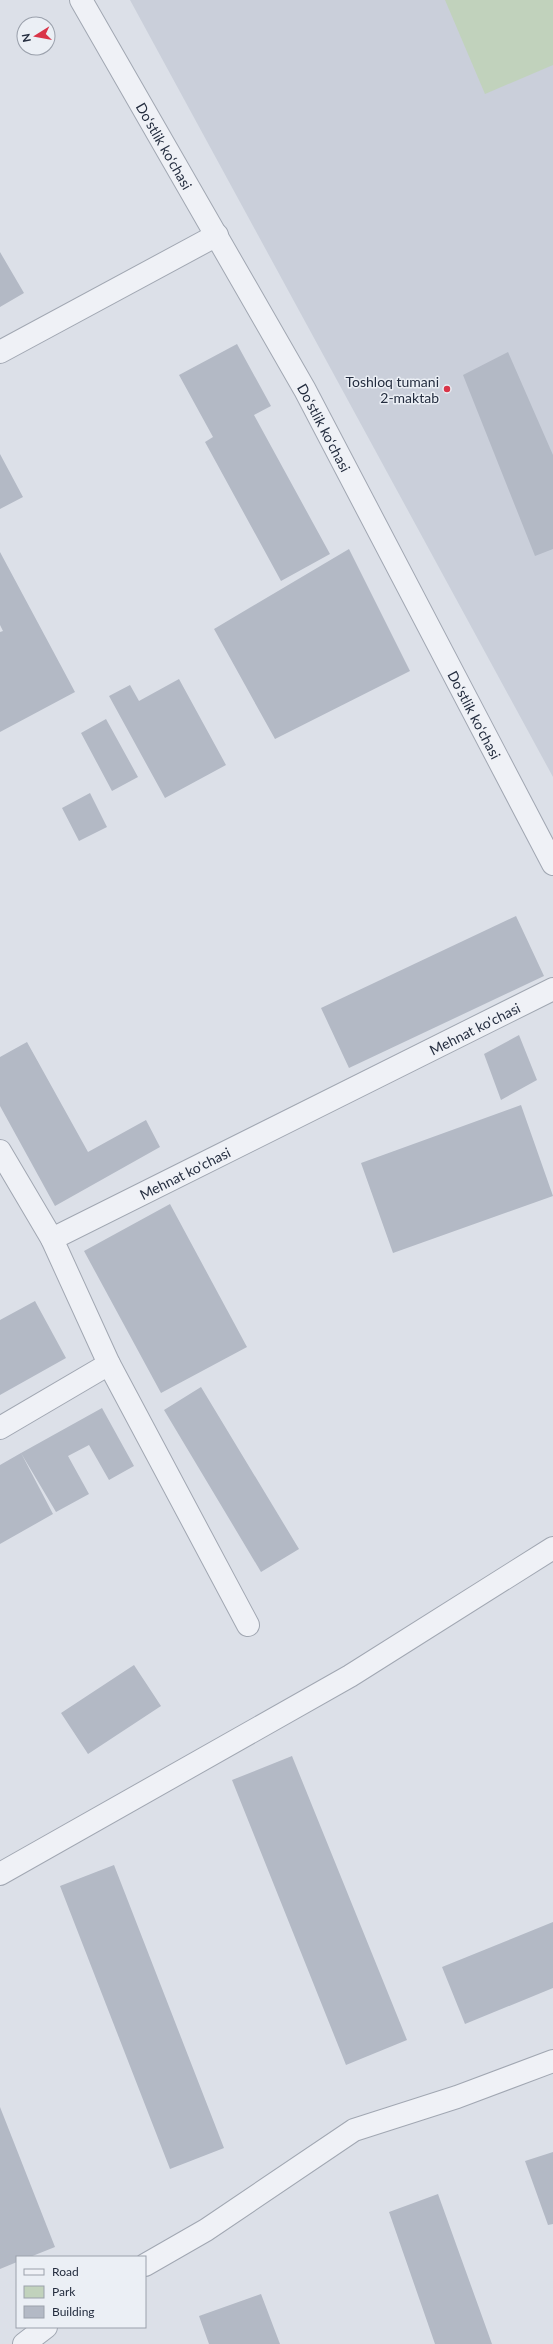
<svg xmlns="http://www.w3.org/2000/svg" width="553" height="2344" viewBox="0 0 553 2344" font-family="Lato,sans-serif">
	<style>
		.built { fill: #cacfda }
		.green { fill: #c1d2bc }
		.building { fill: #b3b9c5 }
		.lines { fill: none; stroke-linecap: round; stroke-linejoin: round }
		.minor-casing { stroke: #a1a7b2; stroke-width: 24 }
		.minor { stroke: #eff1f6; stroke-width: 22 }
		.poi-dot { fill: #d93448; stroke: #ebeff5; stroke-width: 1.5 }
		.labels { text-anchor: middle; dominant-baseline: central; stroke-width: 3; stroke-linejoin: round; paint-order: stroke }
		.street-label { font-size: 14px; fill: #242d3f; stroke: #ebeff5 }
		.poi-label { font-size: 14px; fill: #242d3f; stroke: #ebeff5; text-anchor: end }
	</style>
	<rect width="100%" height="100%" fill="#dce0e8"/>
	<!-- built -->
	<path class="built" d="M130 0H553V777Z"/>
	<!-- green -->
	<path class="green" d="M445 0H553V65L485 94Z"/>
	<!-- building -->
	<path class="building" d="M0 252 24 293 0 307Z
		M237 344 271 406 254 415 330 554 281 581 205 442 213 437 179 375Z
		M508 352 553 455V549L535 556 463 375Z
		M0 454 23 497 0 509Z
		M349 549 410 671 275 739 214 629Z
		M0 552 75 692 0 732V632L3 631 0 625Z
		M179 679 226 765 165 798 109 696 130 685 139 701Z
		M106 719 138 777 112 791 81 733Z
		M90 793 107 827 79 841 62 808Z
		M516 916 544 976 349 1068 321 1008Z
		M519 1035 537 1080 501 1100 484 1054Z
		M27 1042 88 1152 146 1120 160 1147 55 1206 0 1106V1057Z
		M521 1105 553 1196 393 1253 361 1163Z
		M170 1204 247 1347 161 1393 84 1251Z
		M35 1301 66 1358 0 1395V1320Z
		M201 1387 299 1549 261 1572 164 1410Z
		M102 1408 134 1466 109 1480 89 1445 68 1456 89 1494 56 1512 21 1453Z
		M21 1453 53 1514 0 1544V1465Z
		M134 1665 161 1706 88 1754 61 1713Z
		M292 1756 407 2040 346 2065 232 1780Z
		M114 1865 224 2148 170 2169 60 1886Z
		M553 1922V1988L465 2024 442 1967Z
		M0 2107 55 2247 30 2257H17V2262L0 2269Z
		M553 2152V2224L548 2225 525 2161Z
		M438 2194 492 2344H435L389 2212Z
		M261 2294 280 2344H209L199 2316Z"/>
	<g class="lines">
		<defs>
			<g id="minor">
				<path id="s1" d="M81 0 305 390 553 864"/>
				<path d="M0 352 217 235"/>
				<path d="M0 1151 52 1239"/>
				<path d="M109 1364 248 1625"/>
				<path id="s2" d="M0 1428 109 1364 52 1239 553 989"/>
				<path d="M0 1874 350 1676 553 1548"/>
				<path d="M145 2265 206 2230 354 2130 457 2097 553 2061"/>
				<path d="M24 2344 46 2327"/>
			</g>
		</defs>
		<!-- minor casing -->
		<use href="#minor" class="minor-casing"/>
		<!-- minor -->
		<use href="#minor" class="minor"/>
	</g>
	<!-- markers -->
	<circle class="poi-dot" cx="447" cy="389" r="4"/>
	<g class="labels">
		<!-- street labels -->
		<g class="street-label">
			<text stroke="none"><textPath href="#s1" startOffset="168">Do‘stlik ko‘chasi</textPath></text>
			<text stroke="none"><textPath href="#s1" startOffset="492">Do‘stlik ko‘chasi</textPath></text>
			<text stroke="none"><textPath href="#s1" startOffset="816">Do‘stlik ko‘chasi</textPath></text>
			<text stroke="none"><textPath href="#s2" startOffset="736">Mehnat ko'chasi</textPath></text>
			<text stroke="none"><textPath href="#s2" startOffset="412">Mehnat ko'chasi</textPath></text>
		</g>
		<!-- poi labels -->
		<g class="poi-label">
			<text x="439" y="381">Toshloq tumani<tspan x="439" dy="16">2-maktab</tspan></text>
		</g>
	</g>
	<!-- legend -->
	<rect x="16" y="2256" width="130" height="72" fill="#ebeff5" stroke="#9ba1ac"/>
	<rect x="24" y="2269" width="20" height="6" fill="#eff1f6" stroke="#9ba1ac"/>
	<text x="52" y="2276" font-size="12" fill="#242d3f">Road</text>
	<rect x="24" y="2286" width="20" height="12" fill="#c1d2bc" stroke="#9ba1ac"/>
	<text x="52" y="2296" font-size="12" fill="#242d3f">Park</text>
	<rect x="24" y="2306" width="20" height="12" fill="#b3b9c5" stroke="#9ba1ac"/>
	<text x="52" y="2316" font-size="12" fill="#242d3f">Building</text>
	<!-- north arrow -->
	<g transform="translate(36 36) rotate(259)"><circle r="19" fill="#ebeff5" stroke="#9ba1ac"/>
	<path d="M0-3L7 15L0 10L-7 15Z" fill="#d93448"/>
	<text y="-6" font-size="11" font-weight="bold" text-anchor="middle" fill="#242d3f">N</text>
	</g>
</svg>
